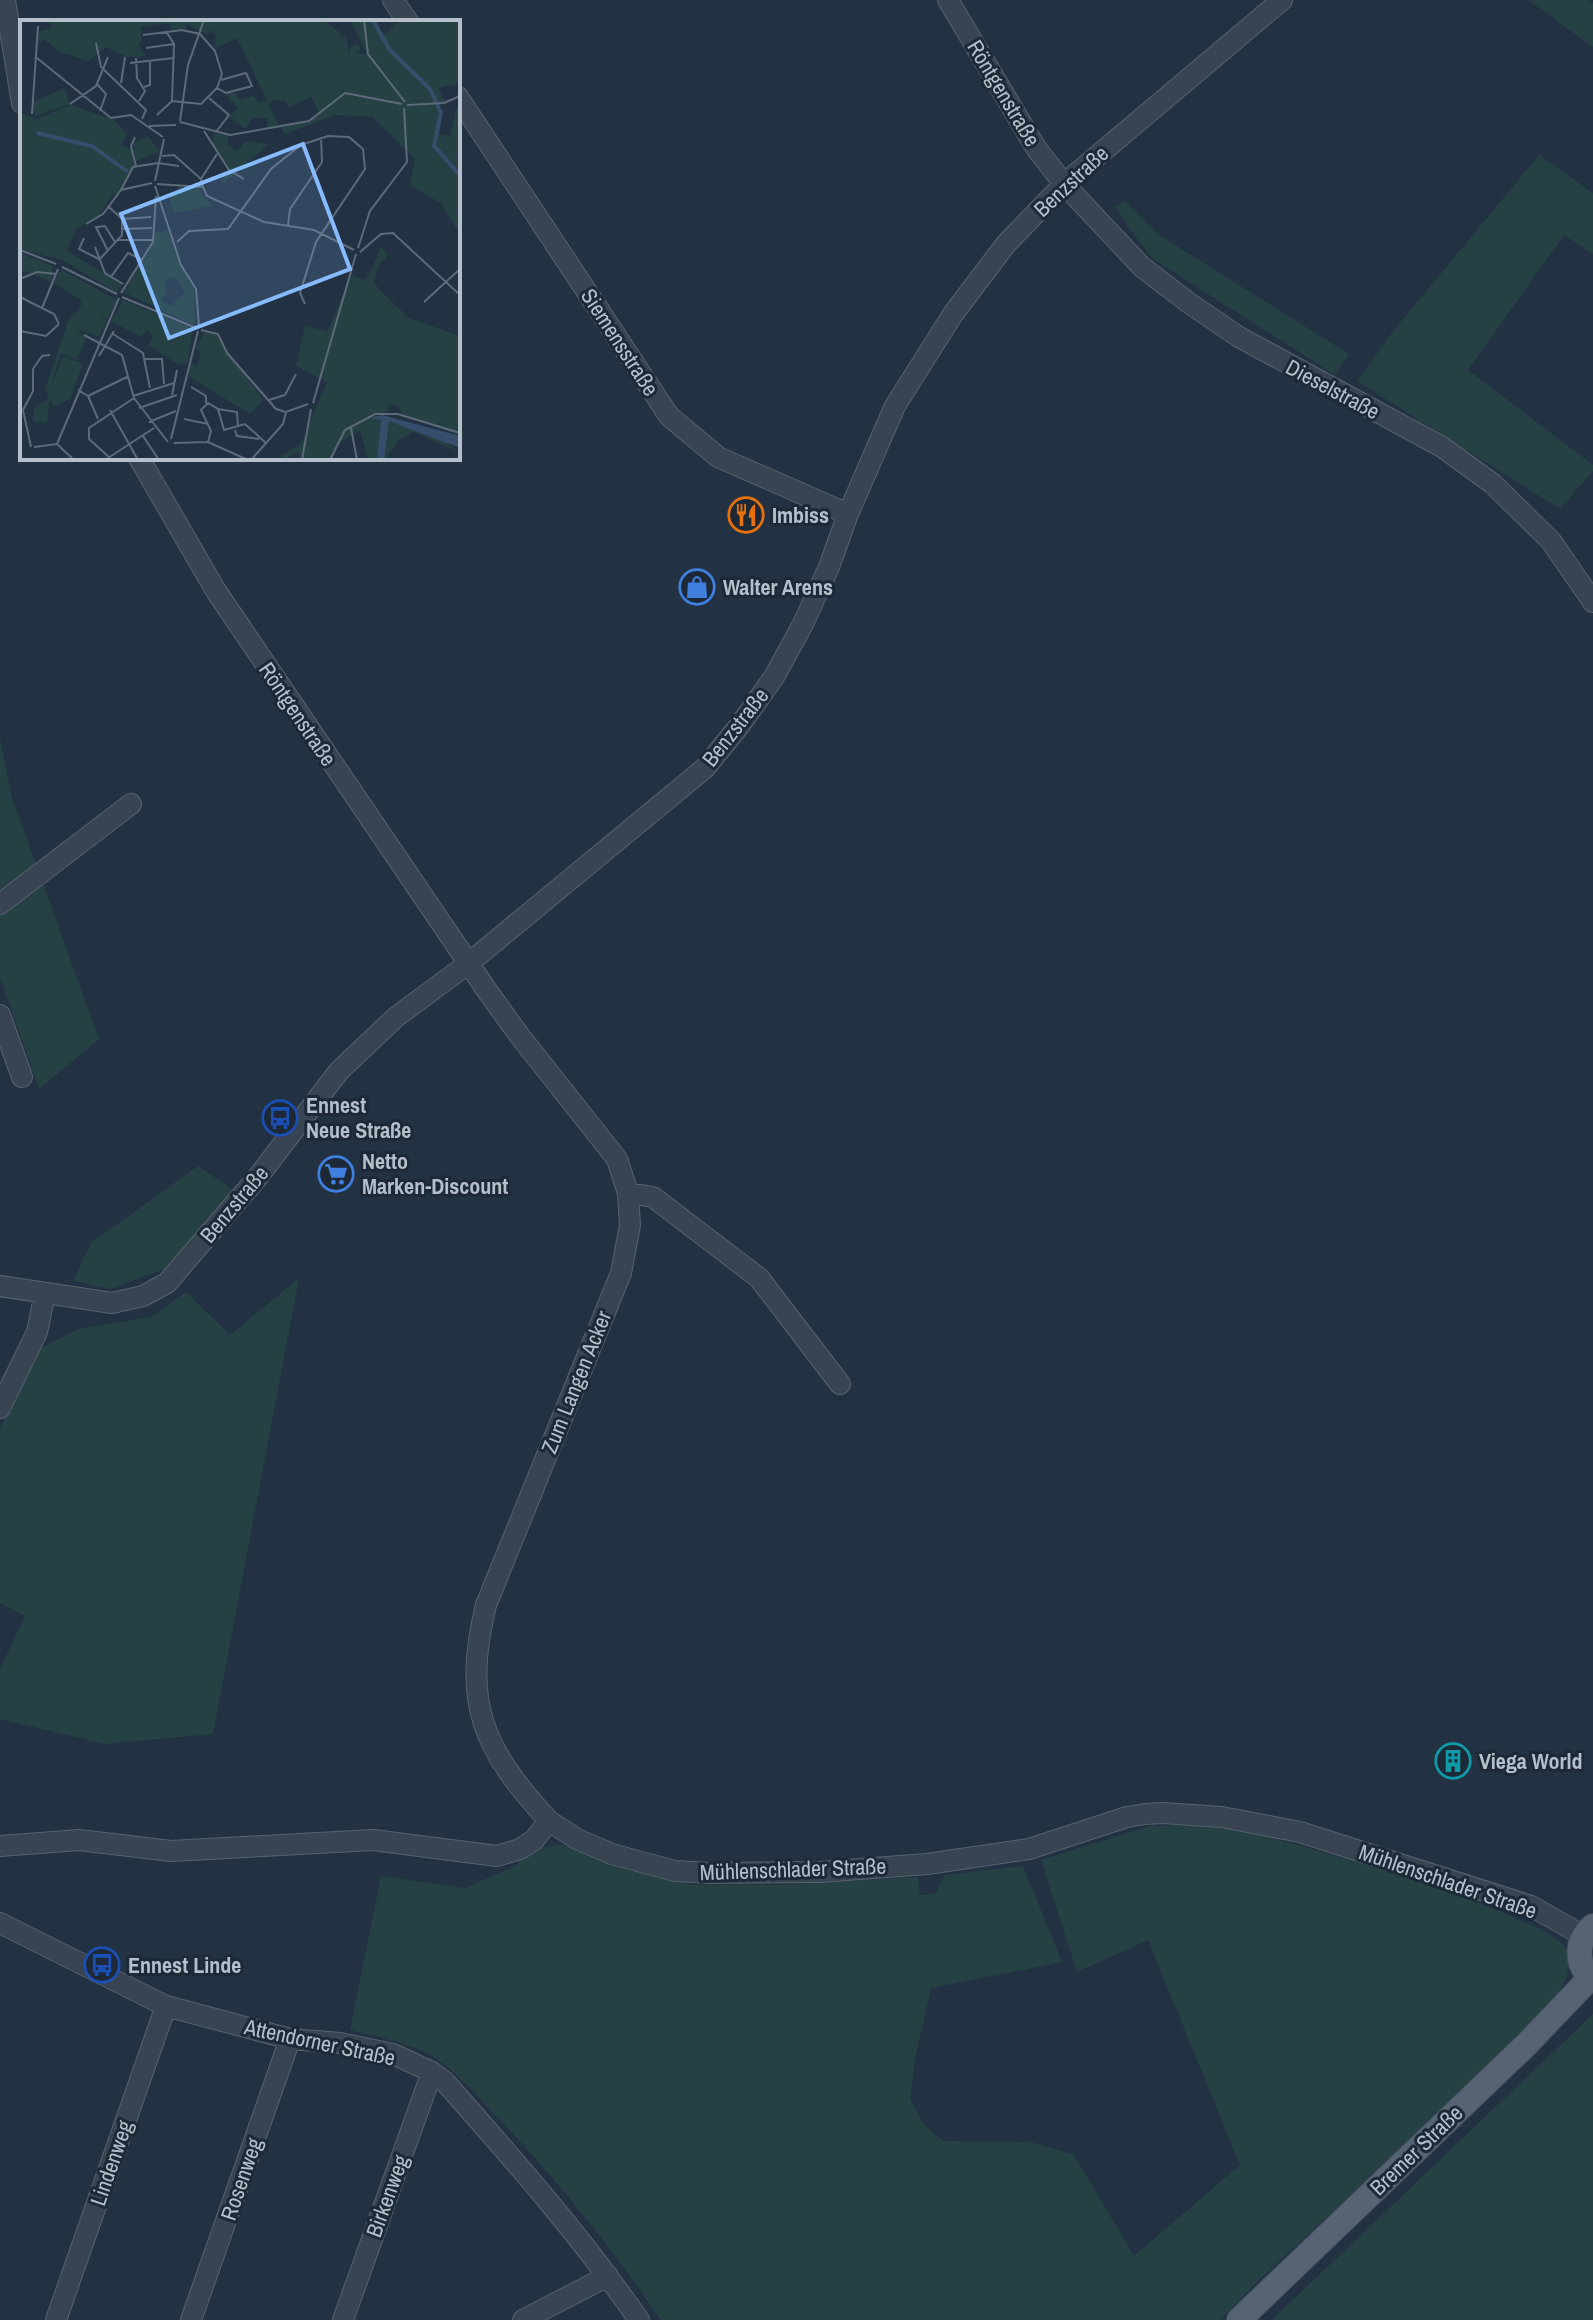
<svg xmlns="http://www.w3.org/2000/svg" width="1593" height="2320" viewBox="0 0 1593 2320" font-family="'Archivo Narrow',sans-serif">
	<style>
		.green { fill: #254143 }
		.lines { fill: none; stroke-linecap: round; stroke-linejoin: round }
		.minor-casing { stroke: #56626f; stroke-width: 22 }
		.major-casing { stroke: #424d5b; stroke-width: 26 }
		.minor { stroke: #384452; stroke-width: 20 }
		.major { stroke: #566372; stroke-width: 24 }
		.labels { text-anchor: middle; dominant-baseline: central; stroke-width: 6; stroke-linejoin: round; paint-order: stroke }
		.street-label { font-size: 22px; fill: #b5bfcc; stroke: #1d2937 }
		.poi-label { font-size: 22px; font-weight: bold; fill: #b5bfcc; stroke: #1d2937; text-anchor: start }
		.inset-river { fill: none; stroke: #364e6b; stroke-width: 4 }
		.inset-road { fill: none; stroke: #5d6a7a; stroke-width: 2 }
		.view { fill: #87bbff; fill-opacity: 0.15; stroke: #87bbff; stroke-width: 4 }
		.inset-edge { fill: none; stroke: #b5bfcc; stroke-width: 4 }
	</style>
	<rect width="100%" height="100%" fill="#233243"/>
	<!-- green -->
	<path class="green" d="M1528 0H1589L1593 3V47Z
		M1539 155 1593 193V254L1564 235 1468 370 1593 465V471L1560 509 1357 381 1394 330Z
		M1125 201 1159 235 1349 354 1335 375 1153 259 1128 227 1116 207Z
		M0 738 12 798 99 1039 39 1089 0 977Z
		M198 1166 235 1191 165 1269 110 1289 73 1281 91 1243Z
		M299 1278 213 1734 105 1744 0 1719V1669L25 1616 0 1603V1428L39 1349 78 1329 151 1317 186 1292 230 1335Z
		M1149 1826C1173 1826 1198 1824 1222 1827 1268 1832 1547 1915 1565 1947 1579 1972 1554 1998 1541 2018L1259 2280 1220 2320H661C610 2247 557 2179 495 2115 476 2095 456 2071 432 2056 408 2042 377 2037 350 2030L381 1876 465 1888 513 1867 534 1848 568 1844 624 1868 691 1885H775L918 1877 920 1895 935 1894 945 1875 1023 1866 1062 1962 931 1988 915 2059 910 2099 924 2125 944 2141 1031 2142 1074 2155 1134 2256 1240 2165 1148 1940 1077 1972 1041 1860Z
		M1593 2014V2320H1272L1277 2315Z"/>
	<g class="lines">
		<defs>
			<path id="minor" d="M5 0 22 103
				M393 0 408 22
				M948 0 1036 148 1064 184 1142 267 1189 303 1239 337 1442 447 1493 484 1551 541 1593 602
				M458 97 669 416 718 457 848 514
				M139 458 216 591 488 992 519 1035 617 1159 628 1193 630 1225 621 1273 486 1605C462 1704 483 1749 549 1821
				M0 904 131 804
				M0 1015 22 1077
				M628 1193 653 1197 759 1278 840 1384
				M0 1286 112 1303 143 1296 167 1283 257 1178 339 1071 396 1017 469 963 705 768 740 725 774 677 803 624 829 567 848 514 895 406 953 314 1006 244 1064 184 1282 0
				M0 1408 37 1332 45 1293
				M0 1846 79 1840 171 1851 373 1840 497 1856 520 1849 534 1840 549 1821 577 1839 612 1854 675 1871 709 1873 820 1872 927 1864 1029 1849 1127 1817 1145 1814 1162 1813 1222 1817 1300 1832 1531 1906 1584 1936
				M0 1923 166 2006 290 2039 340 2043 393 2054 432 2072 445 2082C513 2159 581 2236 639 2320
				M56 2320 166 2006
				M191 2320 290 2039
				M343 2320 432 2072
				M523 2320 608 2276"/>
			<path id="major" d="M1593 1926C1575 1941 1575 1965 1593 1979
				M1239 2320 1527 2044 1590 1978"/>
		</defs>
		<!-- minor casing -->
		<use href="#minor" class="minor-casing"/>
		<!-- major casing -->
		<use href="#major" class="major-casing"/>
		<!-- minor -->
		<use href="#minor" class="minor"/>
		<!-- major -->
		<use href="#major" class="major"/>
	</g>
	<!-- icons -->
	<defs>
		<symbol id="restaurant-ring" viewBox="-11 -11 22 22"><circle r="9.5" fill="#1d2937" stroke="#e8710a" stroke-width="1.5"/><path d="M-5-6h1v4h1v-4h1v4h1v-4h1v5L-1.5 .5V6h-2V.5L-5-1ZM5-6V6H3V1.5H1.5Q1.5-4 5-6Z" fill="#e8710a"/></symbol>
		<symbol id="shop-ring" viewBox="-11 -11 22 22"><circle r="9.5" fill="#1d2937" stroke="#3f7fe0" stroke-width="1.5"/><path d="M-5-2.5h2.3a2.7 3.5 0 0 1 5.4 0H5L5.5 6h-11ZM-1.5-2.5h3a1.5 2.3 0 0 0-3 0Z" fill="#3f7fe0"/></symbol>
		<symbol id="bus-ring" viewBox="-11 -11 22 22"><circle r="9.5" fill="#1d2937" stroke="#1a4fb4" stroke-width="1.5"/><path d="M-5-6H5V4H4V6H2V4H-2V6H-4V4H-5ZM-3.5-4V0h7V-4ZM-3.5 1.2v1.5H-2V1.2ZM2 1.2v1.5H3.5V1.2Z" fill="#1a4fb4"/></symbol>
		<symbol id="supermarket-ring" viewBox="-11 -11 22 22"><circle r="9.5" fill="#1d2937" stroke="#3f7fe0" stroke-width="1.5"/><path d="M-6-5.5h2.5l.6 2H6L4.5 2H-2.5L-4.4-4H-6ZM-1.5 3.2a1.3 1.3 0 1 0 .1 0ZM3 3.2a1.3 1.3 0 1 0 .1 0Z" fill="#3f7fe0"/></symbol>
		<symbol id="building-ring" viewBox="-11 -11 22 22"><circle r="9.5" fill="#1d2937" stroke="#0f9aa8" stroke-width="1.5"/><path d="M-4-6H4V6H1V3H-1V6H-4ZM-2.5-4.3h1.7v1.8h-1.7ZM.8-4.3h1.7v1.8H.8ZM-2.5-1h1.7V.8h-1.7ZM.8-1h1.7V.8H.8Z" fill="#0f9aa8"/></symbol>
	</defs>
	<g fill-rule="evenodd">
		<use href="#restaurant-ring" x="726" y="495" width="40" height="40"/>
		<use href="#shop-ring" x="677" y="567" width="40" height="40"/>
		<use href="#bus-ring" x="260" y="1098" width="40" height="40"/>
		<use href="#supermarket-ring" x="316" y="1154" width="40" height="40"/>
		<use href="#building-ring" x="1433" y="1741" width="40" height="40"/>
		<use href="#bus-ring" x="82" y="1945" width="40" height="40"/>
	</g>
	<g class="labels">
		<!-- street labels -->
		<g class="street-label">
			<text transform="translate(1004 93) rotate(59)">Röntgenstraße</text>
			<text transform="translate(1071 181) rotate(-43)">Benzstraße</text>
			<text transform="translate(620 342) rotate(57)">Siemensstraße</text>
			<text transform="translate(1333 389) rotate(28)">Dieselstraße</text>
			<text transform="translate(298 714) rotate(56)">Röntgenstraße</text>
			<text transform="translate(735 727) rotate(-52)">Benzstraße</text>
			<text transform="translate(234 1204) rotate(-50)">Benzstraße</text>
			<text transform="translate(576 1382) rotate(-68)">Zum Langen Acker</text>
			<text transform="translate(793 1869) rotate(-2)">Mühlenschlader Straße</text>
			<text transform="translate(1448 1881) rotate(19)">Mühlenschlader Straße</text>
			<text transform="translate(320 2042) rotate(12)">Attendorner Straße</text>
			<text transform="translate(1416 2150) rotate(-44)">Bremer Straße</text>
			<text transform="translate(111 2163) rotate(-71)">Lindenweg</text>
			<text transform="translate(241 2179) rotate(-71)">Rosenweg</text>
			<text transform="translate(387 2196) rotate(-70)">Birkenweg</text>
		</g>
		<!-- poi labels -->
		<g class="poi-label">
			<text x="772" y="515">Imbiss</text>
			<text x="723" y="587">Walter Arens</text>
			<text x="306" y="1105">Ennest<tspan x="306" dy="25">Neue Straße</tspan></text>
			<text x="362" y="1161">Netto<tspan x="362" dy="25">Marken-Discount</tspan></text>
			<text x="1479" y="1761">Viega World</text>
			<text x="128" y="1965">Ennest Linde</text>
		</g>
	</g>
	<!-- overview -->
	<g transform="translate(20 20)">
		<rect width="440" height="440" fill="#233243"/>
		<path d="M29 0H303L322 14 319 18 326 16 329 34 331 26 338 24 341 31 335 33 347 34 330 0H351L364 15 380 0H440V63L418 68 426 83 420 84 418 114 430 116 436 89 440 92V215L422 184 390 165 395 139 352 97 315 95 265 114 261 107 289 102 299 92 291 77 268 88 266 81 254 80 249 85 259 106 248 109 247 98H232L226 109 209 97 218 88 205 74 215 72 219 80 234 76 238 83 247 80 217 18 195 29 196 15 191 10 187 15 167 4 165 9H151L149 3 121 7 122 22 118 24 125 36 107 37 86 27 69 41 40 32 24 19 18 23 19 12 31 8ZM44 68 50 84 15 96 13 82ZM51 85 94 100 107 114 101 124 113 131 116 146 97 175 93 173 78 197 57 208 46 230 102 265 96 272 42 240 0 229V93L17 99ZM195 113 208 115V125L217 131 225 121 249 124 204 163 199 160 210 150 192 124ZM128 116 140 132 116 141 113 123ZM158 166 178 168 192 186 154 193 148 174 157 175ZM147 210 168 260 164 264 169 261 174 269 175 306 103 272 129 232 135 213ZM155 257 165 272 151 286 141 280 147 273 144 260ZM354 221 368 235 358 246 354 263 360 270 389 298 440 316V416L382 394 378 386 369 384 367 392 349 394 416 416 440 432 393 412 379 420 365 440H348L340 411 319 422 312 440H279V432L264 440 261 435 281 424 307 362 276 346 285 306 308 311 331 255 345 260 353 247 360 229ZM0 233 33 246 32 262 0 250ZM42 250 97 280 87 299 79 295 87 301 79 317 56 309 66 318 57 340 41 334 29 371 43 336 63 344 50 379 33 387 30 378 27 403 13 401 14 388 29 378 25 369 49 299 61 287V280L34 263ZM103 280 173 309 168 343 159 345 128 325 133 318 128 310 120 317 91 301ZM185 312 195 313 243 380 230 394 168 356 171 342 176 347 179 340 181 330 175 328Z" fill="#254143" fill-rule="evenodd"/>
		<path d="M362 395 440 416V428L369 401 364 440H357L361 400 350 398Z" fill="#364e6b"/>
		<path class="inset-river" d="M353 0 369 29 410 69 421 93 414 126 440 155M17 113 72 126 108 152"/>
		<path class="inset-road" d="M344 0 348 34 385 82M146 11 154 24 152 81M123 15 162 10 180 14 195 31 202 54 197 68 181 84 152 81 137 95M76 23 81 47 126 90 122 99M126 28 154 24M17 38 91 98 111 95 143 117M116 38 117 58 125 71 119 81M110 43 154 38M101 63 105 37M77 64 86 74 80 91M124 67 130 65V41M197 68 206 73 232 66 226 53 201 60M189 78 209 95 196 112M50 84 76 66 88 37M387 85 424 83 440 76M12 94 18 6M160 101 168 45 184 0M160 102 210 115 289 101 325 73 382 84M129 106 156 105M184 111 209 150 224 159M115 117 111 126 116 146M142 136 154 135 181 159M135 161 144 119M137 164 183 167M135 166 161 245 176 269 179 306M183 167 187 176 244 202 294 210 334 230M183 167 181 159 197 134M101 170 113 147 138 143 159 146M101 199 131 197M66 204 83 194 101 170 132 163M268 206 270 189 302 142 301 118M102 209 132 208M64 218 59 229 79 239M98 220H134M157 222 169 211 208 209 251 149 281 125 308 116 329 117 343 129 345 149 296 222 280 273 285 284M75 227 85 253 103 264M338 228 350 191 387 142 384 88M0 230 36 244M88 231 76 207 85 206 95 222M340 232 361 214 373 213 440 275M79 240 102 215V199L89 187M42 247 97 274M91 257 108 233 123 240M0 259 17 252 36 254M101 273 133 222 136 176M0 277 34 294 39 304M102 277 176 308M404 282 440 249M22 288 38 249M181 310 198 314 207 333 256 389 266 392 288 384M0 311 26 316 39 304M93 314 123 333 130 368M64 315 102 335 114 378 148 422M79 336 94 311M125 339H142L144 364M171 367 186 376V383M58 370 68 376 78 399M152 375 157 350M68 376 109 356M113 376 154 363M249 380 265 375 276 354M293 383 336 234M119 388 157 375M198 389 217 392 218 407M90 390 118 440M164 399 188 404M129 402 156 391M331 408 337 440M215 410 217 416 239 419M123 416 139 440M151 419 178 311M188 422 191 411 181 390 188 383 198 389 204 410 225 404 247 424M154 423 188 422 228 440M37 424 99 278M11 427 3 390 13 371V349L22 336 30 335M14 427 37 424 54 440M89 437 69 419V408L114 378M85 440 134 408M231 440 263 404 266 392M282 440 291 389M310 440 325 410 355 394H378L440 413"/>
		<path class="view" d="M283 124 330 249 149 318 101 194Z"/>
		<rect width="440" height="440" class="inset-edge"/>
	</g>
</svg>
